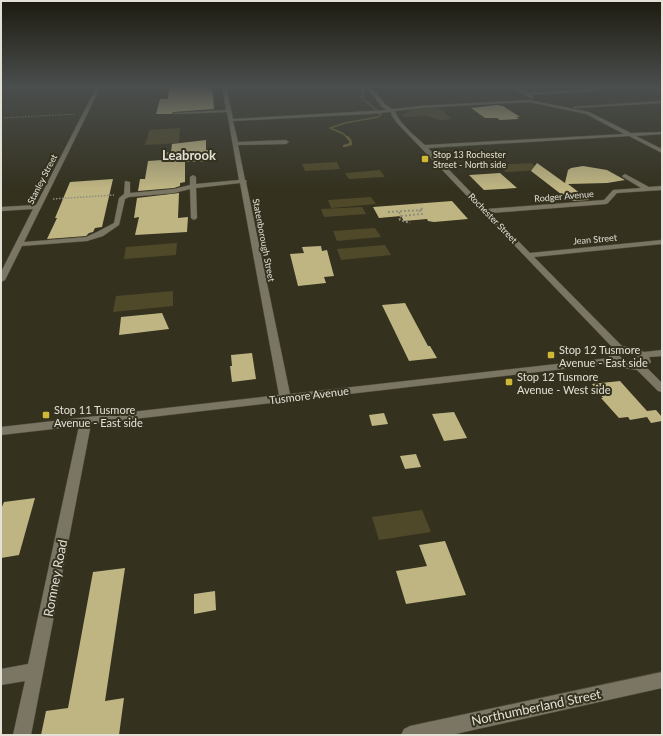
<svg xmlns="http://www.w3.org/2000/svg" width="663" height="736" viewBox="0 0 663 736" font-family="Lato,sans-serif">
	<style>
		.green { fill: #4f492a }
		.lines { fill: none; stroke-linecap: round; stroke-linejoin: round }
		.stream-far1 { stroke: #726838; stroke-width: 1.5 }
		.stream { stroke: #726838; stroke-width: 2.5 }
		.building { fill: #bfb583 }
		.minor-casing { stroke: #504d3e; stroke-width: 1 }
		.path-far2 { stroke: #8f8d7e; stroke-width: 1; stroke-dasharray: 1.5 1.5; stroke-linecap: butt }
		.path-far1 { stroke: #8f8d7e; stroke-width: 1.5; stroke-dasharray: 1.5 1.5; stroke-linecap: butt }
		.path { stroke: #8f8d7e; stroke-width: 2; stroke-dasharray: 2 2; stroke-linecap: butt }
		.minor { fill: #7a7663; fill-rule: evenodd }
		.poi-dot { fill: #d0b837; stroke: #34311f; stroke-width: 1.5 }
		.labels { text-anchor: middle; dominant-baseline: central; stroke-width: 4; stroke-linejoin: round; paint-order: stroke }
		.far-poi-label { font-size: 9px; fill: #e3e1d6; stroke: #34311f; text-anchor: start }
		.far-street-label { font-size: 9px; fill: #e3e1d6; stroke: #34311f }
		.poi-label { font-size: 11px; fill: #e3e1d6; stroke: #34311f; text-anchor: start }
		.street-label { font-size: 11px; fill: #e3e1d6; stroke: #34311f }
		.far-district-label { font-size: 13px; font-weight: bold; fill: #e3e1d6; stroke: #34311f }
		.near-street-label { font-size: 13px; fill: #e3e1d6; stroke: #34311f }
	</style>
	<rect width="100%" height="100%" fill="#34311f"/>
	<!-- green -->
	<path class="green" d="M439 108 452 119 440 120 425 116 403 117 402 115 413 109Z
		M180 128 179 143 145 145 146 140 175 139 147 140 149 130Z
		M337 162 340 169 305 171 302 164Z
		M531 163 540 170 506 172 497 165Z
		M380 170 385 177 349 179 345 173Z
		M371 197 376 204 331 208 328 200Z
		M362 207 366 214 324 217 321 209Z
		M375 228 381 237 337 241 333 231Z
		M177 243 176 255 124 259 126 247Z
		M385 245 391 255 341 260 337 249Z
		M173 291V306L113 312 116 296Z
		M422 510 431 532 379 540 372 517Z"/>
	<g class="lines">
		<!-- stream-far1 -->
		<path class="stream-far1" d="M348 138 342 133 330 128 345 123 378 117 381 114 361 97 363 96V91L359 86"/>
		<!-- stream -->
		<path class="stream" d="M344 146 351 144 350 140 347 137"/>
	</g>
	<!-- building -->
	<path class="building" d="M169 86H212L214 109 173 112 172 114H156L160 99H168Z
		M497 105 503 106 520 117H516L519 119 500 120 497 118H485L471 108Z
		M206 140V150H209L210 161 185 162V182L180 183V186L174 188 138 191 140 179H145L148 161 162 160V153L171 152 172 144Z
		M537 163 565 183 568 170 571 168 583 166 607 170 625 180 607 183 568 184 589 200 570 201 531 171Z
		M500 173 517 188 484 190 469 175Z
		M113 179 102 227 95 228 93 232 89 233 86 236 47 239 57 218H55L70 182Z
		M179 193 178 218 188 217 187 232 135 235 139 217 134 218 137 198Z
		M452 201 468 219 434 222 428 221 427 219 404 221 401 216 379 218 373 207Z
		M321 246 322 251 327 250 334 276 324 277 326 283 298 286 290 254 304 253 302 247Z
		M405 303 428 346H430L437 358 409 361 382 305Z
		M162 313 169 329 119 335 121 317Z
		M252 353 256 379 232 382 230 366H232L231 355Z
		M620 381 647 411 656 410 662 417V421L651 423 647 417 630 420 628 417 619 418 601 398H603L592 384Z
		M454 412 467 438 444 441 432 414Z
		M384 413 388 424 372 426 369 415Z
		M416 454 421 467 405 469 400 456Z
		M35 498 19 555 1 558V509L4 502Z
		M445 541 466 595 406 604 396 571 427 566 419 545Z
		M125 568 105 701 124 698 119 735H41L46 711 68 708 93 572Z
		M215 591 216 610 194 614V594Z"/>
	<g class="lines">
		<defs>
			<path id="minor" d="M97 86H101L24 242 86 237 97 232 114 223 119 198 124 194 125 181 130 182V193L174 189 190 185V177L193 175 196 177V184L239 180 227 112 175 114 173 113 226 110 222 86H226L233 119 387 110 382 107 366 86H370L386 105 392 109 420 106 529 100 589 112 631 133 662 132V134L636 136 662 149V153L629 136 428 148 487 209 604 200 613 190 641 188 623 177 622 176 625 174 649 187 662 186V190L617 193 608 203 606 204 491 213 530 253 662 240V244L534 257 622 346 635 348 644 352 662 350V356L649 357 651 362 646 367 662 383V392L658 391 637 370 624 368 615 363 91 424 31 735H13L25 681 1 685V669L28 664 79 426 1 435V427L279 395 240 183 196 188 197 218 194 220 191 218 190 189 174 193 129 197 125 199 119 225 103 236 87 241 22 246 5 280 1 282V272L33 209 1 211V207L36 205ZM529 102 586 114 624 134 425 145C416 137 398 122 395 111L420 108ZM391 112 392 116 397 123 613 348 608 354 610 358 290 394 246 182 247 181 245 180 238 145 286 144 289 142 286 140 238 142 233 121 369 114ZM620 352C628 351 637 353 641 361 633 367 623 361 618 354Z
				M510 86H515L527 93 605 89 607 90 531 95 533 97 531 98Z
				M654 86 662 87V89L655 87Z
				M662 101V103L575 108 573 107Z
				M662 672V688L451 735H401L404 729 410 726Z"/>
		</defs>
		<!-- minor casing -->
		<use href="#minor" class="minor-casing"/>
		<!-- path-far2 -->
		<path class="path-far2" d="M1 118 76 114"/>
		<!-- path-far1 -->
		<path class="path-far1" d="M53 199 114 195"/>
		<!-- path -->
		<path class="path" d="M388 212 423 210 421 208
			M399 212 401 216 399 217 400 220 410 223
			M401 216 422 214 419 210"/>
		<!-- minor -->
		<use href="#minor" class="minor"/>
	</g>
	<!-- sky -->
	<linearGradient id="sky" x2="0" y2="1"><stop stop-color="#1d1b11"/><stop offset="0.46" stop-color="#4a4e4d"/><stop offset="1" stop-color="#4a4e4d" stop-opacity="0"/></linearGradient>
	<rect width="663" height="189" fill="url(#sky)"/>
	<!-- markers -->
	<g class="poi-dot">
		<rect x="421" y="155" width="8" height="8" rx="2"/>
		<rect x="547" y="351" width="8" height="8" rx="2"/>
		<rect x="505" y="378" width="8" height="8" rx="2"/>
		<rect x="42" y="411" width="8" height="8" rx="2"/>
	</g>
	<g class="labels">
		<!-- far-poi labels -->
		<g class="far-poi-label">
			<text x="433" y="154">Stop 13 Rochester<tspan x="433" dy="10">Street - North side</tspan></text>
		</g>
		<!-- far-street labels -->
		<g class="far-street-label">
			<text transform="translate(42 179) rotate(-63)">Stanley Street</text>
			<text transform="translate(564 196) rotate(-5)">Rodger Avenue</text>
			<text transform="translate(493 218) rotate(46)">Rochester Street</text>
			<text transform="translate(595 239) rotate(-5)">Jean Street</text>
			<text transform="translate(264 240) rotate(79)">Statenborough Street</text>
		</g>
		<!-- poi labels -->
		<g class="poi-label">
			<text x="559" y="349">Stop 12 Tusmore<tspan x="559" dy="13">Avenue - East side</tspan></text>
			<text x="517" y="376">Stop 12 Tusmore<tspan x="517" dy="13">Avenue - West side</tspan></text>
			<text x="54" y="409">Stop 11 Tusmore<tspan x="54" dy="13">Avenue - East side</tspan></text>
		</g>
		<!-- street labels -->
		<g class="street-label">
			<text transform="translate(309 395) rotate(-7)">Tusmore Avenue</text>
		</g>
		<!-- far-district labels -->
		<g class="far-district-label">
			<text x="189" y="155">Leabrook</text>
		</g>
		<!-- near-street labels -->
		<g class="near-street-label">
			<text transform="translate(55 578) rotate(-79)">Romney Road</text>
			<text transform="translate(536 707) rotate(-12)">Northumberland Street</text>
		</g>
	</g>
	<!-- border -->
	<rect width="663" height="736" fill="none" stroke="#e3e1d6" stroke-width="4"/>
</svg>
